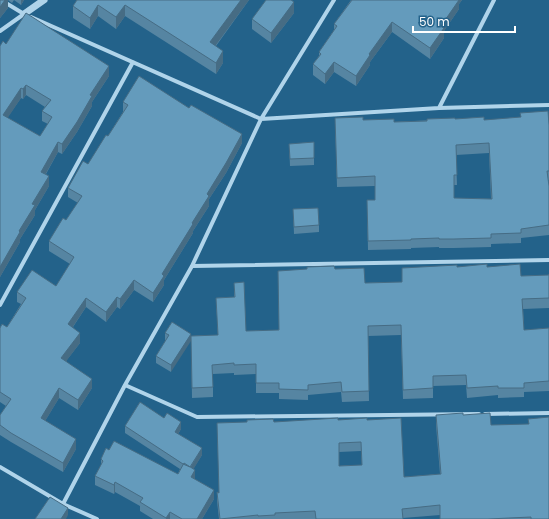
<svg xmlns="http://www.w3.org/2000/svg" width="549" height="519" viewBox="0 0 549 519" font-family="Poppins,sans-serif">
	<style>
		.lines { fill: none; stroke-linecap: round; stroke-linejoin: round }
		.minor { stroke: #b0d4ea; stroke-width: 4 }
		.tertiary { stroke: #b0d4ea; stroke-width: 7 }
		.wall { fill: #5685a2; fill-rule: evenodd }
		.shaded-wall { fill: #466c84 }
		.building { fill: #649bbc; stroke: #466c84; fill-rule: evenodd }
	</style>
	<rect width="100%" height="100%" fill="#23628a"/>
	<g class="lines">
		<!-- minor -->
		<path class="minor" d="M1 0 24 14
			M31 17 261 119 439 108 549 105
			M0 31 24 14
			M439 108 494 0
			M192 266 549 260
			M0 305 133 62
			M125 385 197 417 479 414
			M485 414 549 413
			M0 467 63 504 97 519
			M63 504 125 385 192 266 261 119 334 0"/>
		<!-- tertiary -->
		<path class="tertiary" d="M24 14 44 0"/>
	</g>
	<!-- wall -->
	<path class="wall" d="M0 0H24L21 5 14 0 12 3 8 0V8L0 18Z
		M77 0H249L216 46 223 63 216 74 125 16 116 29 98 16 90 29 73 18V6Z
		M351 0H462L459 4V9L444 31V38L430 59 392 32 370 62V65L356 86 334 72 325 84 313 75V64L319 56V52L334 30V24Z
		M294 13 271 43 252 29V19Z
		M6 44 109 76 92 102V106L77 132 62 154 58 152 46 174 49 186 35 210V215L20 239V242L0 277V46ZM26 95 45 107 42 111V121L48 124 40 136 7 118 21 98 23 99Z
		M123 102 242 143 226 173 209 199V206L193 231V233L164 280V285L153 302 134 290 120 309 117 307 106 322 86 307 73 327 80 343 66 361 92 388 78 410 59 398 45 421 76 449 63 472 11 442 0 435V415L6 406 0 402V328L7 327 21 304 17 302V292L56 286 70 264 49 251V241L66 220 78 203 68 197V188L88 164 108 136 123 112Z
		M335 118 363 120 394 122 455 119 484 120 549 125V180H548L549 186V235L521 238V243L491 244V247L454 248H439V247L411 248V249L368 250 367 200H375V186L337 187ZM489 153 491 199 454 198V185H457L456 155Z
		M289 144 314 158V165L290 166Z
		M293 209 319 225V232L294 234Z
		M457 267H487L521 276 549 275V274V308L523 309 524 330 549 328V391L524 392V397L498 398V395L467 398 466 385 433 386V398L403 399 401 335 368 336 369 401 342 402 341 392 308 395V400L279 399V393H256V374L234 375V373L213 374V397L192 398 191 336 218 335 216 298 234 297V283L246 331 278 330 335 269 365 283 402 282V268Z
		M172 322 171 372 156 363V356L166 340H165V333Z
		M436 415H463L491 425 549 519H440V515L403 518V519H219L217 501V492L219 493 274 422 338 420H367L404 477 440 474 436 425ZM361 451 362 465 339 466V452Z
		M125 426 181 429 178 434 202 455 193 469 195 479 214 499 202 519H153L140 511V506L115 492 114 494 95 485V476L101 466V459L109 450 178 474 180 469 125 433Z"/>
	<!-- shaded-wall -->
	<path class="shaded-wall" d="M5 0H8V8L0 18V7Z
		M21 0H24L21 5Z
		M241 0H249L210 53V42Z
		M457 0H462L459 4V9L444 31V38L430 59V48L441 26Z
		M294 2V13L271 43V33Z
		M98 5V16L90 29V18Z
		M125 5V16L116 29V17Z
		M392 22V32L370 62V65L356 86V76L369 54Z
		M223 51V63L216 74V63Z
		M334 62V72L325 84V74Z
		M109 66V76L92 102V106L77 132 62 154V144L90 95Z
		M26 85V95L23 99V89Z
		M21 88V98L3 125V115Z
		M242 134V143L226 173 209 199V206L193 231V233L164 280V285L153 302V293L162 274 192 223 207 194Z
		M58 142V152L41 182V172Z
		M49 176V186L35 210V215L20 239V242L0 277V267L32 204Z
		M134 280V290L120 309V299Z
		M117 297V307L106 322V312Z
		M86 298V307L68 334V324Z
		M80 333V343L61 368V358Z
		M191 334V341L171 372V365Z
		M92 379V388L78 410V400Z
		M59 388V398L41 428V418Z
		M181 422V429L175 439V432Z
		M76 439V449L63 472V463Z
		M202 448V455L190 475V468Z
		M195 470V480L191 477Z
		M115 482V492L114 494V485Z
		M214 490V499L202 519H197Z
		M68 508V515L66 519H61Z
		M170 512V519H166V518Z"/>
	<!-- building -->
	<path class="building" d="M0 0H5L0 7Z
		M77 0H241L210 42 223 51 216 63 125 5 116 17 98 5 90 18 73 6Z
		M266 0H291L294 2 271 33 252 19Z
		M352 0H459L441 26 444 28 430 48 392 22 369 54 370 55 356 76 334 62 325 74 313 64 321 54 319 52 337 26 334 24Z
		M26 13 109 66 90 95 92 96 77 122 62 144 58 142 41 172 49 176 32 204 35 205 19 231 20 232 0 267V46L3 41 6 44ZM26 85 51 100 42 111 52 117 40 136 3 115 21 88 23 89Z
		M139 76 189 108 191 105 242 134 226 163 207 194 209 196 192 223 193 224 162 274 164 276 153 293 134 280 120 299 117 297 106 312 86 298 68 324 80 333 61 358 92 379 78 400 59 388 41 418 76 439 63 463 11 433 0 425V415L11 399 0 392V328L2 324 7 327 26 298 17 292 32 270 56 286 74 257 49 241 63 218 66 220 82 196 68 188 83 161 88 164 106 135 108 136 128 105 123 102Z
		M548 111 549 125V171H547L549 186V225L521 229V233L491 234V238L454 239H439V238L411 239V240L368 241 367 200H375V176L337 178 335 118 363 117V120L394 119V122L427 121V119L455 118V119L484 117V120L521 117 520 113ZM489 143 492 199 454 198V175H457L456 145Z
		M314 142V158L290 159 289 144Z
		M318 208 319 225 294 227 293 209Z
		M487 264V267L520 264 521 276 549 275V274V298L522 299 524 330 549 328V381L524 383V388H498V386L467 388 466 375 433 376V388L403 390 401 325 368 326 369 391 342 392 341 382 308 385V390L279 389V383H256V364L234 365V363L212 365 213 387 192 388 191 336 218 335 216 298 235 297 234 283 244 282 246 331 279 330 278 271 307 269V267L334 266 335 269 364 268 365 283 402 282V268L457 265V267Z
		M172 322 191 334 171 365 156 356 169 335 165 333Z
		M140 402 164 418 167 413 181 422 175 432 202 448 190 467 183 464 125 426Z
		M463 413V415L490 413 491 425 529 424 528 419 549 417V519H531V517L488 519H440V505L402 509 403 519H316L315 511 275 513V515L258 516V515L220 519 217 492 219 493 217 423 247 422V420L273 419 274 422 338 418V420L367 418V420L401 418 404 477 441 474 436 415ZM361 442 362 465 339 466V443Z
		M114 441 178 474 184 463 195 470 191 477 214 490 197 519H182L170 512 166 518 140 502 143 498 115 482 114 485 95 476 103 461 101 459 106 448 109 450Z
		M50 497 68 508 61 519H35Z"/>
	<!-- scale -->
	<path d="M413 26v6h102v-6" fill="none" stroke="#ffffff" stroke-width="2"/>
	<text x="419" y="26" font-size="12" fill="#ffffff" stroke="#23628a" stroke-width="3" paint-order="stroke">50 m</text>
</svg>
